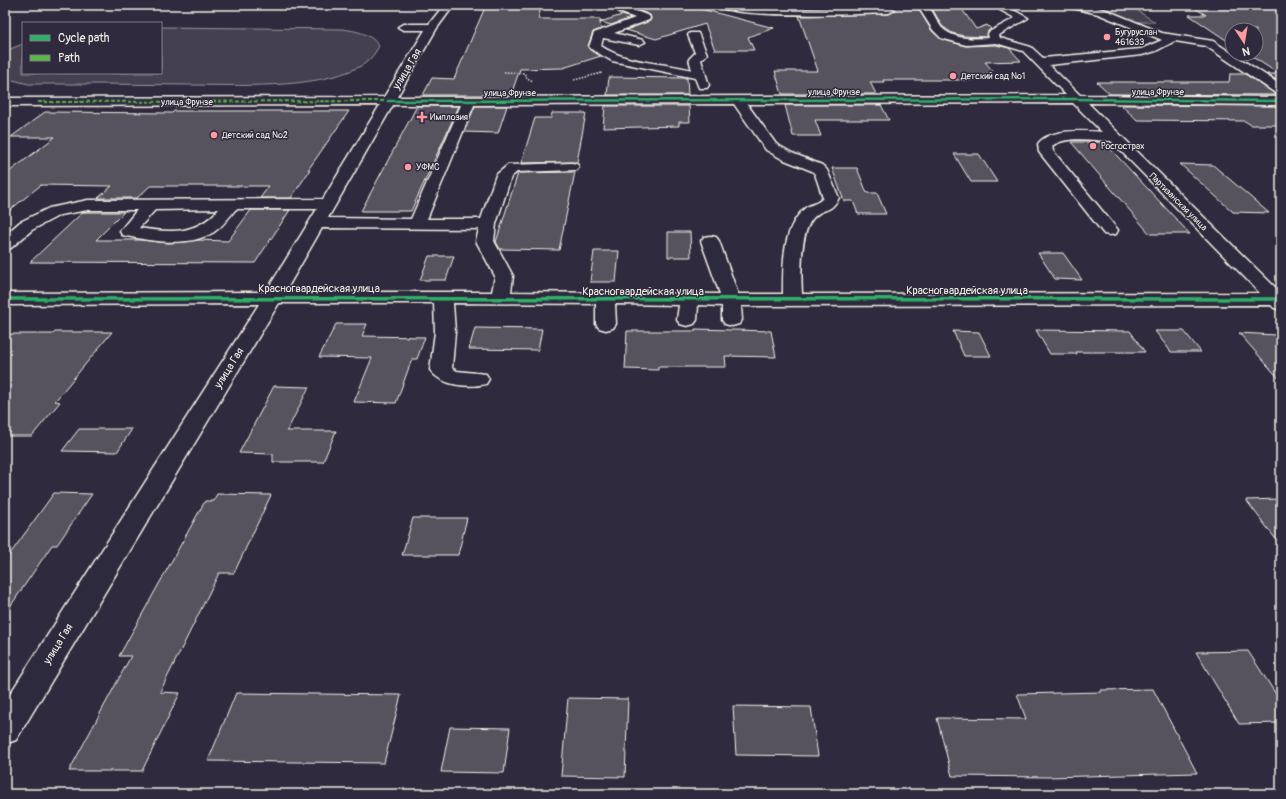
<svg xmlns="http://www.w3.org/2000/svg" width="1286" height="799" viewBox="0 0 1286 799" font-family="Pangolin,sans-serif">
	<style>
		.green { fill: #454050; stroke: #9c989c }
		.building { fill: #56525f; stroke: #f4f1e8 }
		.lines { fill: none; stroke-linecap: round; stroke-linejoin: round }
		.minor-casing { stroke: #f4f1e8; stroke-width: 3 }
		.path { stroke: #f4f1e8; stroke-width: 1.5; stroke-dasharray: 1.5 1.5; stroke-linecap: butt }
		.minor { fill: #2f2a3d; fill-rule: evenodd }
		.quiet { stroke: #58b947; stroke-width: 2; stroke-dasharray: 4 2; stroke-linecap: butt }
		.cycleway-far1-casing { stroke: #2f2a3d; stroke-width: 4 }
		.cycleway-casing { stroke: #2f2a3d; stroke-width: 5.5 }
		.cycleway-far1 { stroke: #2db169; stroke-width: 2.5 }
		.cycleway { stroke: #2db169; stroke-width: 3.5 }
		.poi-dot { fill: #ff9aa2; stroke: #2f2a3d; stroke-width: 1.5 }
		.labels { text-anchor: middle; dominant-baseline: central; stroke-width: 3; stroke-linejoin: round; paint-order: stroke }
		.far-poi-label { font-size: 9px; fill: #f4f1e8; stroke: #2f2a3d; text-anchor: start }
		.far-street-label { font-size: 9px; fill: #f4f1e8; stroke: #2f2a3d }
		.street-label { font-size: 11px; fill: #f4f1e8; stroke: #2f2a3d }
	</style>
	<rect width="100%" height="100%" fill="#2f2a3d"/>
	<filter id="ink" filterUnits="userSpaceOnUse"><feTurbulence type="fractalNoise" baseFrequency=".025" numOctaves="2"/><feDisplacementMap in="SourceGraphic" scale="8" xChannelSelector="R" yChannelSelector="G"/><feConvolveMatrix kernelMatrix="1 2 1 2 8 2 1 2 1" color-interpolation-filters="sRGB"/></filter>
	<g filter="url(#ink)">
		<!-- green -->
		<path class="green" d="M1083 5H1129L1155 22H1132Z
			M161 27 342 29C357 31 370 33 379 46 374 55 369 62 359 67 313 90 236 85 185 85 133 84 80 84 28 84L5 78V51L23 44V73H161Z"/>
		<!-- building -->
		<path class="building" d="M486 5H542L538 19H600V22L622 15 631 18 611 25 600 22 601 29 593 32 588 46 590 50 601 56 563 68 520 69 511 95H423L432 78 454 79Z
			M655 5H686L774 28 748 37 754 50H715L705 24 656 39 626 30 650 21 651 19 650 15 638 10Z
			M796 5H916L932 31 941 39 966 46 996 45 1009 48 1021 61 985 62 993 71 972 80H883L884 82H870L876 94H782L775 71H818L799 16 889 14 895 11 889 6 803 8 796 7Z
			M930 5H959L976 29 987 25 991 29 988 31 987 37 964 36 952 33 942 26Z
			M1190 5H1270L1281 11V83L1267 74H1279L1248 54H1256V30H1232V44L1189 15H1206Z
			M1230 74H1245L1277 95 1110 94 1097 82H1229Z
			M609 77 687 78 688 95H607Z
			M785 105H881L889 120H815L821 136H793Z
			M1121 105 1281 106V125H1251L1245 121 1137 120Z
			M417 106H459L411 211H361Z
			M475 106H507L498 133 464 132Z
			M605 106H689L690 122H679V126L603 128Z
			M174 111H349L308 170H310L291 198H260L269 186H150L137 198H98L112 186 41 185 5 214V175L55 137H11L45 112 172 113Z
			M552 113H586L577 162 521 163 535 118H551Z
			M1071 142H1104L1190 234H1150Z
			M954 154H979L997 182H971Z
			M1180 164 1213 165 1269 213 1233 212Z
			M832 168H857L867 193H877L886 214H858L853 201H844Z
			M575 172 559 250 500 249 496 242 518 173Z
			M251 210H290L255 263 30 262 83 212H124L96 240H141L169 243 197 240 228 241Z
			M668 232H690L691 257H668Z
			M594 251H619L616 282H590Z
			M1038 253H1063L1082 280 1055 279Z
			M429 256H454L446 280H420Z
			M336 324H367L362 336 425 337 417 359H412L396 403 354 402 372 358 319 357Z
			M475 328 542 329 538 350 469 349Z
			M695 329 771 331 776 357 725 356 726 367H658V370L625 369 627 331H695Z
			M1036 330 1130 331 1145 352H1076L1077 354H1050Z
			M953 331 979 332 991 356H964Z
			M1155 331H1184L1201 352H1171Z
			M55 332H112L55 401 60 402 32 436H5V340L11 334H53Z
			M1239 333 1276 335 1281 341V381Z
			M274 386 309 387 287 431H336L323 462H273V454L239 453Z
			M79 429H132L117 452 62 451Z
			M54 493 92 494 57 545H52L5 614V561Z
			M217 494 271 495 234 573H219L160 692 180 693 142 771H69L131 656H119L205 501H213Z
			M1281 499V546L1246 500Z
			M413 518H467L458 555H402Z
			M1248 651 1281 702V723L1239 724 1196 652Z
			M1153 689 1197 773 1049 777 952 776 937 718 1026 719 1017 694 1102 692 1101 690Z
			M236 693 401 695 384 763 208 761Z
			M568 698 628 699 625 777 561 776Z
			M733 706 811 707 818 756 736 755Z
			M450 727 510 728 504 773 441 772Z"/>
		<g class="lines">
			<defs>
				<path id="minor" d="M444 5H454L437 28 397 97 1066 95 1023 51 996 43 966 45 941 38 933 30 917 5H928C933 12 936 20 941 27 953 40 973 39 989 38L988 34 989 32 1015 18 991 5H1004L1028 18 999 35 1000 38 1031 47 1043 58 1141 49 1162 40 1098 14 1069 7 1068 5H1086L1106 10 1162 33 1213 41 1281 85V95L1277 94 1206 46 1175 41 1156 51 1142 55 1049 65 1080 95 1281 97V105L1088 103 1281 293V310L1274 308 1271 305 741 306 742 320 739 324 732 326 725 324 722 320V306L698 305 697 320 694 324 687 326 680 324 677 320 679 305 615 304 616 324 613 328 606 330 599 328 596 324V304L453 303 455 332 452 368 457 371 486 374 489 379 486 384C468 388 441 386 430 370L435 332 434 303H279L16 740 5 744V702L259 304 5 305V293L266 292 317 209H236C229 217 223 226 214 232 189 248 149 241 122 235L120 231 137 210H88L60 215 32 230 11 248 5 249V235L20 222 49 208 88 200 323 199 380 105 5 106V98L384 97 425 30H403L398 27 403 24H429ZM1073 103 1102 132C1085 131 1049 128 1038 144L1039 152 1104 234 1110 235 1116 234 1118 230 1053 151 1052 146C1068 135 1093 141 1111 141L1260 293 802 294C801 275 799 230 815 216 826 207 829 214 839 198L827 170 822 165 792 153 776 144 747 104ZM734 104 766 150 782 159 812 171 815 174 823 198C817 205 808 204 802 211 782 231 783 267 783 294H738L719 241 716 237 710 236 704 237 701 241 720 294 511 292 513 276 494 241 496 224 511 177 517 172 577 170 579 167 577 164 572 163 508 165 496 175 481 219H427L474 105ZM393 105H461L411 219 328 218ZM219 209C196 235 171 233 139 228L155 210ZM322 228 479 229 476 241 495 276 492 292H285Z
					M620 5H631L628 8 649 16 650 18 649 20 614 33 643 40 645 42 639 45 603 38 601 46C628 64 662 62 692 70L689 59 695 53 688 35 690 33H698L707 54 701 60 709 85 707 88H699L695 78 612 61 591 49 589 47 594 33 635 18 619 12 617 8Z
					M716 5 803 9 889 7 894 10 889 13C864 14 728 19 716 5Z"/>
			</defs>
			<!-- minor casing -->
			<use href="#minor" class="minor-casing"/>
			<!-- path -->
			<path class="path" d="M504 72 524 73 527 78 533 81
				M574 80 602 73"/>
			<!-- minor -->
			<use href="#minor" class="minor"/>
			<!-- quiet -->
			<path class="quiet" d="M38 102 388 101"/>
			<defs>
				<path id="cycleway-far1" d="M388 101 1075 99 1281 101"/>
				<path id="cycleway" d="M5 299C430 297 856 300 1281 299"/>
			</defs>
			<!-- cycleway-far1 casing -->
			<use href="#cycleway-far1" class="cycleway-far1-casing"/>
			<!-- cycleway casing -->
			<use href="#cycleway" class="cycleway-casing"/>
			<!-- cycleway-far1 -->
			<use href="#cycleway-far1" class="cycleway-far1"/>
			<!-- cycleway -->
			<use href="#cycleway" class="cycleway"/>
		</g>
	</g>
	<!-- markers -->
	<g class="poi-dot">
		<circle cx="1107" cy="37" r="4"/>
		<circle cx="953" cy="76" r="4"/>
		<path d="M420 111h4v4h4v4h-4v4h-4v-4h-4v-4h4z"/>
		<circle cx="214" cy="135" r="4"/>
		<circle cx="1093" cy="146" r="4"/>
		<circle cx="408" cy="167" r="4"/>
	</g>
	<g class="labels">
		<!-- far-poi labels -->
		<g class="far-poi-label">
			<text x="1115" y="32">Бугуруслан<tspan x="1115" dy="10">461633</tspan></text>
			<text x="961" y="76">Детский сад №1</text>
			<text x="430" y="117">Имплозия</text>
			<text x="222" y="135">Детский сад №2</text>
			<text x="1101" y="146">Росгострах</text>
			<text x="416" y="167">УФМС</text>
		</g>
		<!-- far-street labels -->
		<g class="far-street-label">
			<text x="834" y="92">улица Фрунзе</text>
			<text x="1158" y="92">улица Фрунзе</text>
			<text x="510" y="93">улица Фрунзе</text>
			<text x="187" y="102">улица Фрунзе</text>
			<text transform="translate(1178 202) rotate(45)">Партизанская улица</text>
		</g>
		<!-- street labels -->
		<g class="street-label">
			<text transform="translate(407 69) rotate(-59)">улица Гая</text>
			<text x="319" y="288">Красногвардейская улица</text>
			<text x="967" y="290">Красногвардейская улица</text>
			<text x="643" y="291">Красногвардейская улица</text>
			<text transform="translate(229 368) rotate(-58)">улица Гая</text>
			<text transform="translate(58 644) rotate(-58)">улица Гая</text>
		</g>
	</g>
	<!-- margin -->
	<rect width="1286" height="799" fill="none" stroke="#2f2a3d" stroke-width="20"/>
	<rect x="10" y="10" width="1266" height="779" fill="none" stroke="#f4f1e8" stroke-width="1.5" filter="url(#ink)"/>
	<!-- legend -->
	<rect x="22" y="22" width="140" height="52" fill="#2f2a3d" stroke="#7e7a81"/>
	<rect x="30" y="35" width="20" height="6" fill="#2db169" stroke="#7e7a81"/>
	<text x="58" y="42" font-size="12" fill="#f4f1e8">Cycle path</text>
	<rect x="30" y="55" width="20" height="6" fill="#58b947" stroke="#7e7a81"/>
	<text x="58" y="62" font-size="12" fill="#f4f1e8">Path</text>
	<!-- north arrow -->
	<g transform="translate(1244 42) rotate(168)"><circle r="19" fill="#2f2a3d" stroke="#7e7a81"/>
	<path d="M0-3L7 15L0 10L-7 15Z" fill="#ff9aa2"/>
	<text y="-6" font-size="11" font-weight="bold" text-anchor="middle" fill="#f4f1e8">N</text>
	</g>
</svg>
